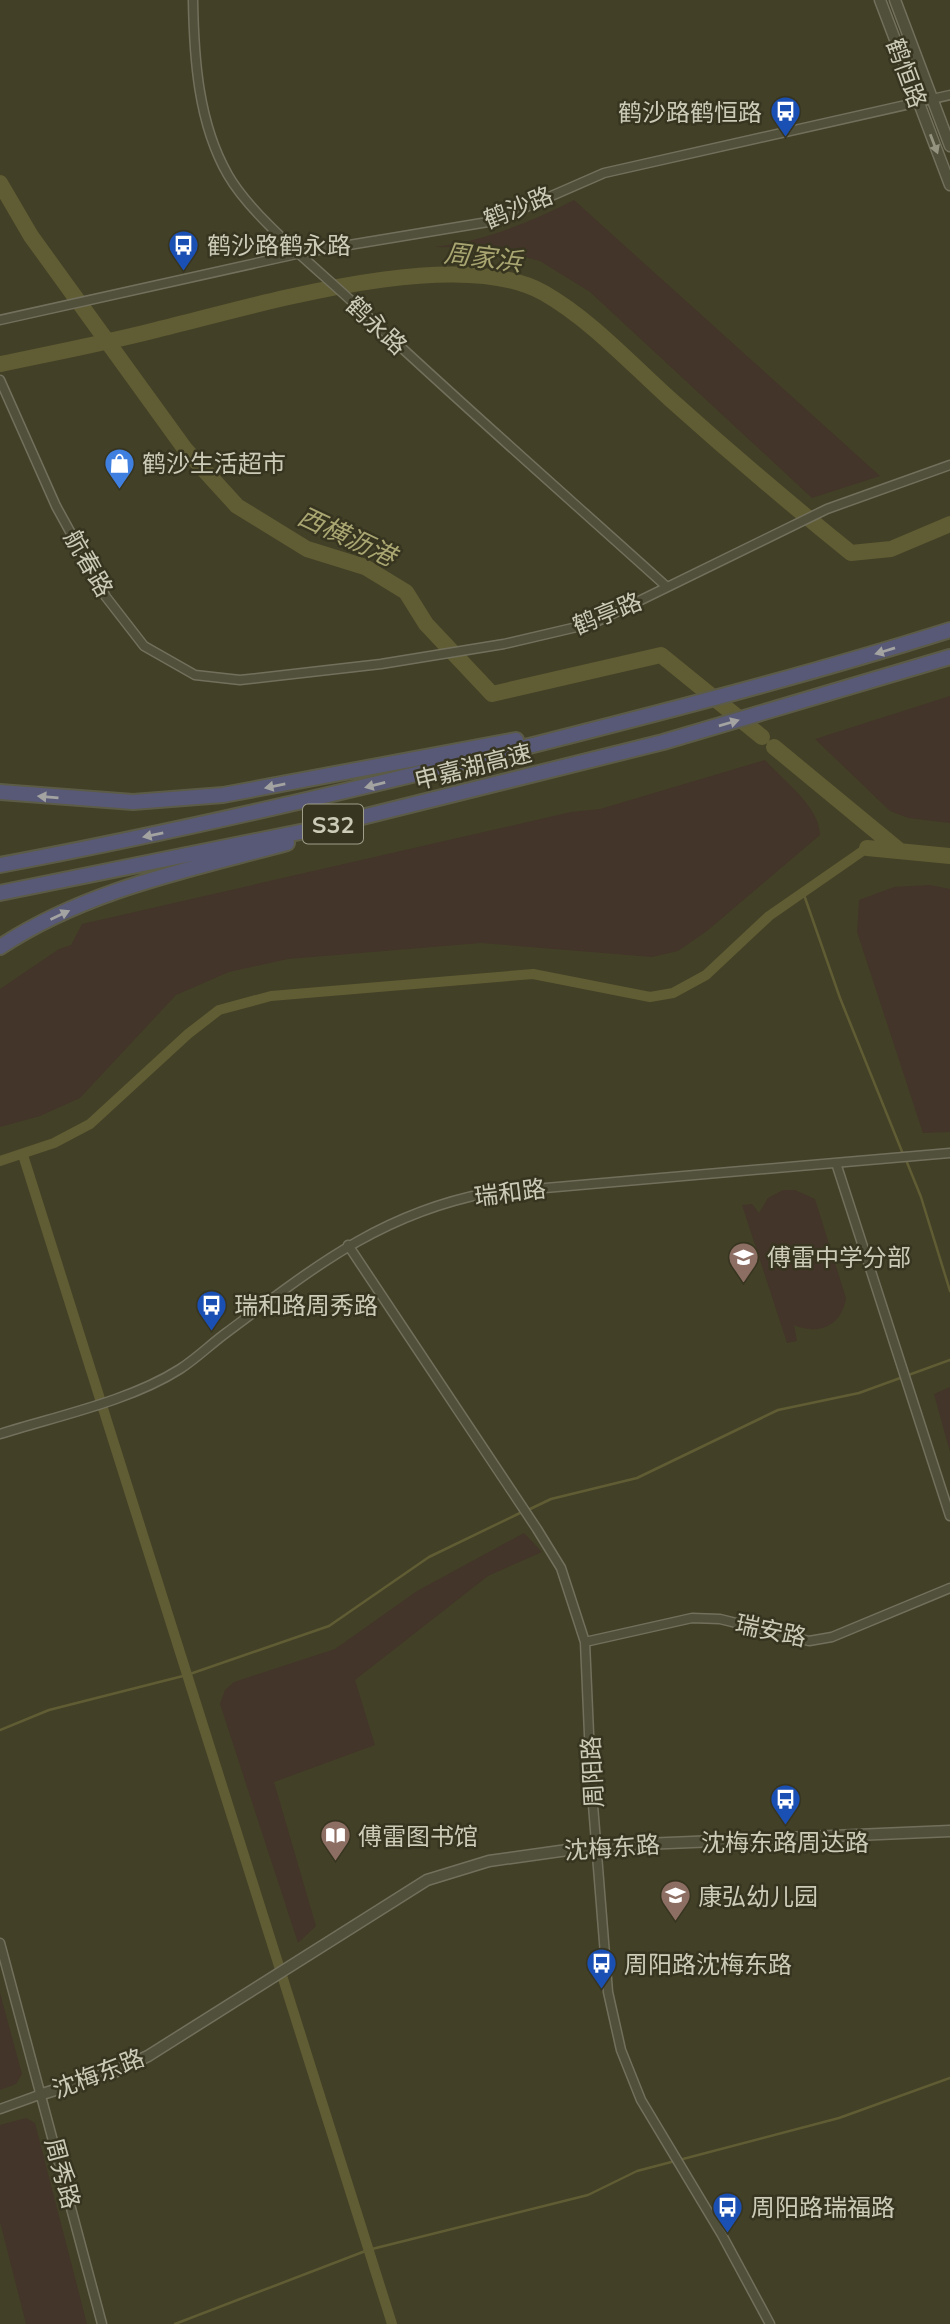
<svg xmlns="http://www.w3.org/2000/svg" width="950" height="2324" viewBox="0 0 950 2324" font-family="Mulish,'Noto Sans SC',sans-serif">
	<style>
		.green { fill: #433529 }
		.lines { fill: none; stroke-linecap: round; stroke-linejoin: round }
		.stream { stroke: #605d34; stroke-width: 2.5 }
		.canal { stroke: #605d34; stroke-width: 10 }
		.river { stroke: #605d34; stroke-width: 16 }
		.minor-casing { stroke: #72705c; stroke-width: 11 }
		.tertiary-casing { stroke: #72705c; stroke-width: 13 }
		.motorway-casing { stroke: #5c5b46; stroke-width: 18 }
		.minor { stroke: #51503b; stroke-width: 8 }
		.tertiary { stroke: #51503b; stroke-width: 10 }
		.motorway { stroke: #585977; stroke-width: 14 }
		.oneway { fill: #949480 }
		.oneway2 { fill: #a3a3a1 }
		.labels { text-anchor: middle; dominant-baseline: central; stroke-width: 5; stroke-linejoin: round; paint-order: stroke }
		.shield { fill: #373520; stroke: #9f9e8a; stroke-width: 2 }
		.shield-label { font-size: 23px; font-weight: bold; fill: #cbcbb8 }
		.street-label { font-size: 24px; fill: #cbcbb8; stroke: #373520 }
		.poi-label { font-size: 24px; fill: #cbcbb8; stroke: #373520; text-anchor: start }
		.water-label { font-size: 26px; font-style: italic; fill: #a9a672; stroke: #373520 }
	</style>
	<rect width="100%" height="100%" fill="#424027"/>
	<!-- green -->
	<path class="green" d="M574 200 880 476 812 498 590 292 540 261 489 248 434 247C484 241 529 223 574 200Z
		M950 696V823L908 818 890 811 815 739Z
		M765 760C783 780 820 807 820 835L707 931 678 951 652 957 481 943 288 959 229 972 176 995 80 1098 40 1116 0 1127V989L59 949 71 945 82 924 571 812 600 809Z
		M930 885 950 889V1132L923 1133 857 932 859 900 894 887Z
		M783 1190H795L815 1199 846 1298C842 1326 818 1336 794 1325L797 1341 787 1343 742 1205 752 1204 759 1213 768 1198Z
		M950 1387V1452L934 1394Z
		M524 1533 542 1552 488 1576 355 1680 375 1745 274 1782 316 1926 298 1943 220 1704 225 1690 234 1682 335 1649 417 1591Z
		M0 1993 22 2074 16 2084 0 2090Z
		M26 2118 35 2123 87 2324H26L0 2222V2125Z"/>
	<g class="lines">
		<!-- stream -->
		<path class="stream" d="M803 892 840 998 903 1154
			M906 1160 921 1197 950 1291
			M528 1510 551 1499 637 1478 778 1410 859 1393 950 1360
			M0 1730 49 1710 187 1675 329 1626 429 1557 522 1512
			M175 2324 368 2250 588 2195 637 2171 839 2118 950 2078"/>
		<!-- canal -->
		<path class="canal" d="M23 1155 392 2324
			M0 1161 54 1143 90 1124 188 1034 219 1010 271 996 533 974 650 997 673 993 706 975 769 916 867 848"/>
		<!-- river -->
		<path class="river" d="M0 183 31 236 185 449 237 506 307 549 365 567 406 592 426 624 492 694 661 655 762 737
			M1 364C53 353 105 343 156 330 252 307 456 243 544 293 591 320 630 363 670 399 729 452 789 503 851 553L891 549 950 524
			M774 747 900 851
			M867 848 950 856"/>
		<defs>
			<path id="minor" d="M193 0C194 58 198 123 228 175 253 219 323 273 361 310 461 404 565 495 667 587
				M0 320 301 253 494 221 604 173 950 95
				M0 380 56 506 106 597 144 646 195 675 240 680 381 664 504 644 594 623 827 509 950 465
				M836 1163 950 1516
				M348 1245 537 1529 561 1568 585 1642 591 1780 608 1992 621 2050 641 2100 722 2235 770 2324
				M0 1434C57 1416 130 1401 180 1369 197 1358 211 1344 226 1333 312 1269 379 1214 487 1193L950 1153
				M585 1642 692 1618 720 1619 809 1641 832 1637 950 1588
				M0 1943 102 2324
				M0 2109 39 2095"/>
			<path id="tertiary" d="M880 0 950 185
				M895 0 950 146
				M39 2095 114 2072 148 2056 427 1880 489 1861 596 1846 950 1831"/>
			<path id="motorway" d="M0 792 133 802 223 795 516 740
				M0 865C181 831 359 789 537 744 675 709 814 673 950 630
				M0 893 310 830 663 742 950 657
				M0 947C86 890 188 870 287 843"/>
		</defs>
		<!-- minor casing -->
		<use href="#minor" class="minor-casing"/>
		<!-- tertiary casing -->
		<use href="#tertiary" class="tertiary-casing"/>
		<!-- motorway casing -->
		<use href="#motorway" class="motorway-casing"/>
		<!-- minor -->
		<use href="#minor" class="minor"/>
		<!-- tertiary -->
		<use href="#tertiary" class="tertiary"/>
		<!-- motorway -->
		<use href="#motorway" class="motorway"/>
	</g>
	<!-- one-way arrows -->
	<defs><path id="oneway-solid" d="M-6-.8H1V-3.2L6.5 0L1 3.2V.8H-6Z" transform="scale(1.75)"/></defs>
	<use class="oneway" href="#oneway-solid" transform="translate(934 144) rotate(69)"/>
	<g class="oneway2">
		<use href="#oneway-solid" transform="translate(885 651) rotate(163)"/>
		<use href="#oneway-solid" transform="translate(729 723) rotate(-16)"/>
		<use href="#oneway-solid" transform="translate(375 785) rotate(166)"/>
		<use href="#oneway-solid" transform="translate(275 786) rotate(169)"/>
		<use href="#oneway-solid" transform="translate(48 797) rotate(-175)"/>
		<use href="#oneway-solid" transform="translate(153 835) rotate(168)"/>
		<use href="#oneway-solid" transform="translate(60 915) rotate(-25)"/>
	</g>
	<!-- icons -->
	<defs>
		<symbol id="bus-pin" viewBox="-11 -11 22 30"><path d="M0 17L-7.5 6A9.5 9.5 0 1 1 7.5 6Z" fill="#1a4fb4" stroke="#373520"/><path d="M-5-6H5V4H4V6H2V4H-2V6H-4V4H-5ZM-3.5-4V0h7V-4ZM-3.5 1.2v1.5H-2V1.2ZM2 1.2v1.5H3.5V1.2Z" fill="#fff"/></symbol>
		<symbol id="shop-pin" viewBox="-11 -11 22 30"><path d="M0 17L-7.5 6A9.5 9.5 0 1 1 7.5 6Z" fill="#3f7fe0" stroke="#373520"/><path d="M-5-2.5h2.3a2.7 3.5 0 0 1 5.4 0H5L5.5 6h-11ZM-1.5-2.5h3a1.5 2.3 0 0 0-3 0Z" fill="#fff"/></symbol>
		<symbol id="school-pin" viewBox="-11 -11 22 30"><path d="M0 17L-7.5 6A9.5 9.5 0 1 1 7.5 6Z" fill="#8d6e63" stroke="#373520"/><path d="M0-5L7-2L0 1L-7-2ZM-4 1L0 2.5L4 1V4Q0 6-4 4Z" fill="#fff"/></symbol>
		<symbol id="library-pin" viewBox="-11 -11 22 30"><path d="M0 17L-7.5 6A9.5 9.5 0 1 1 7.5 6Z" fill="#8d6e63" stroke="#373520"/><path d="M-6-4Q-3-5.5-.7-3.5V5Q-3 3-6 4ZM6-4Q3-5.5 .7-3.5V5Q3 3 6 4Z" fill="#fff"/></symbol>
	</defs>
	<g fill-rule="evenodd">
		<use href="#bus-pin" x="768" y="94" width="35" height="47"/>
		<use href="#bus-pin" x="166" y="228" width="35" height="47"/>
		<use href="#shop-pin" x="102" y="446" width="35" height="47"/>
		<use href="#school-pin" x="726" y="1240" width="35" height="47"/>
		<use href="#bus-pin" x="194" y="1288" width="35" height="47"/>
		<use href="#bus-pin" x="768" y="1782" width="35" height="47"/>
		<use href="#library-pin" x="318" y="1818" width="35" height="47"/>
		<use href="#school-pin" x="658" y="1878" width="35" height="47"/>
		<use href="#bus-pin" x="584" y="1946" width="35" height="47"/>
		<use href="#bus-pin" x="710" y="2190" width="35" height="47"/>
	</g>
	<g class="labels">
		<!-- shield labels -->
		<rect class="shield" x="303" y="804.5" width="60" height="39" rx="5"/>
		<g class="shield-label">
			<text x="333" y="824">S32</text>
		</g>
		<!-- street labels -->
		<g class="street-label">
			<text transform="translate(907 73) rotate(70)">鹤恒路</text>
			<text transform="translate(518 207) rotate(-22)">鹤沙路</text>
			<text transform="translate(377 325) rotate(43)">鹤永路</text>
			<text transform="translate(89 563) rotate(60)">航春路</text>
			<text transform="translate(607 613) rotate(-22)">鹤亭路</text>
			<text transform="translate(473 766) rotate(-14)">申嘉湖高速</text>
			<text transform="translate(510 1192) rotate(-7)">瑞和路</text>
			<text transform="translate(771 1630) rotate(12)">瑞安路</text>
			<text transform="translate(592 1772) rotate(-93)">周阳路</text>
			<text transform="translate(612 1847) rotate(-4)">沈梅东路</text>
			<text transform="translate(98 2073) rotate(-21)">沈梅东路</text>
			<text transform="translate(63 2173) rotate(75)">周秀路</text>
		</g>
		<!-- poi labels -->
		<g class="poi-label">
			<text x="762" y="112" text-anchor="end">鹤沙路鹤恒路</text>
			<text x="207" y="245">鹤沙路鹤永路</text>
			<text x="142" y="463">鹤沙生活超市</text>
			<text x="767" y="1257">傅雷中学分部</text>
			<text x="234" y="1305">瑞和路周秀路</text>
			<text x="358" y="1836">傅雷图书馆</text>
			<text x="785" y="1842" text-anchor="middle">沈梅东路周达路</text>
			<text x="698" y="1896">康弘幼儿园</text>
			<text x="624" y="1964">周阳路沈梅东路</text>
			<text x="751" y="2207">周阳路瑞福路</text>
		</g>
		<!-- water labels -->
		<g class="water-label">
			<text transform="translate(483 257) rotate(7)">周家浜</text>
			<text transform="translate(347 536) rotate(25)">西横沥港</text>
		</g>
	</g>
</svg>
